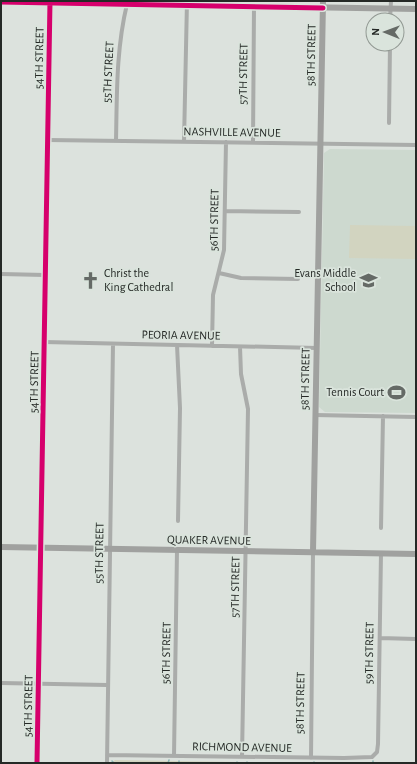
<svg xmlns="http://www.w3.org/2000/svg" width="417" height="764" viewBox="0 0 417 764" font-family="'Alegreya Sans',sans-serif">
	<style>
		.built { fill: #cdd9cf }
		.green { fill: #d2d4c0 }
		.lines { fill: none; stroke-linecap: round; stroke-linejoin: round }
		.stream { stroke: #87b4b2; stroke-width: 1.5 }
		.street { stroke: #aaacaa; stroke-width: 4 }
		.secondary { stroke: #a0a19f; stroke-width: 6 }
		.cycleway-casing { stroke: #dae4dc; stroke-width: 8 }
		.cycleway { stroke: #d6006c; stroke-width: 5 }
		.labels { text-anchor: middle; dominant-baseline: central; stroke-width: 3.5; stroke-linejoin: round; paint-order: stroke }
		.street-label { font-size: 12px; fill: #252926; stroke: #dae4dc }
		.poi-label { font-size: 12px; fill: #252926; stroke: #dae4dc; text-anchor: end }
	</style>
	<rect width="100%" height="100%" fill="#dce2dd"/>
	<!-- built -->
	<path class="built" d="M330 149 416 150V413L325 412 319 407 324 153Z"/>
	<!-- green -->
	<path class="green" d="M350 225 416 226V259L349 258Z
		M115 760 300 763H111Z"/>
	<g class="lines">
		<!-- stream -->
		<path class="stream" d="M112 761 114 763
			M373 761V763
			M168 763 169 760
			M179 763V761
			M237 763V762
			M247 763V762
			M314 763V762"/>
		<!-- street -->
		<path class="street" d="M390 20 391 1
			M389 123 390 44
			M48 140 416 145
			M116 141C117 94 116 50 127 4
			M184 142 187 1
			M253 142 254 6
			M225 211 299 212
			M219 273 241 278 298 279
			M1 274 45 275
			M44 342 317 348
			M177 345 180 408 178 521
			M212 346 213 295 224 250 226 142
			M240 347 241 374 248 409 242 757
			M315 415 416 417
			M381 528 383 416
			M380 638 416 639
			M1 683 107 685
			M107 755 344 758 372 757 377 752 378 744 381 553
			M174 756 177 550
			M311 758 313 552
			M107 763 113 344"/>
		<!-- secondary -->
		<path class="secondary" d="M1 2 416 9
			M1 547 416 554
			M313 552 323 1
			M37 763 50 1"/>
		<defs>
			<path id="cycleway" d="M1 2 323 8
				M37 763 50 1"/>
		</defs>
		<!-- cycleway casing -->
		<use href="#cycleway" class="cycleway-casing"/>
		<!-- cycleway -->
		<use href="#cycleway" class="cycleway"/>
	</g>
	<!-- icons -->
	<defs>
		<symbol id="church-bare" viewBox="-9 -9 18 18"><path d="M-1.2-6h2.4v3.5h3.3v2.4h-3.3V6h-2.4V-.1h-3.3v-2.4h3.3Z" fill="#656a66" stroke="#dae4dc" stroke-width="2.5" paint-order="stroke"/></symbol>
		<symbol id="school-bare" viewBox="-9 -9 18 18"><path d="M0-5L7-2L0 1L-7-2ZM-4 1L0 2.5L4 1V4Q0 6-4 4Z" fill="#656a66" stroke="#dae4dc" stroke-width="2.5" paint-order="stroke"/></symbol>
		<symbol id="stadium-bare" viewBox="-9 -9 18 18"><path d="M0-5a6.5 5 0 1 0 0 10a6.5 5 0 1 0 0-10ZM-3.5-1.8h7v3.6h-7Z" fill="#656a66" stroke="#dae4dc" stroke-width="2.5" paint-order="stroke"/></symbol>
	</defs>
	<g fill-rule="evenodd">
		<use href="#church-bare" x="78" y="268" width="25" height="25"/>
		<use href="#school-bare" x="356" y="268" width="25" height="25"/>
		<use href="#stadium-bare" x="384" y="380" width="25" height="25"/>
	</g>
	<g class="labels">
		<!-- street labels -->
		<g class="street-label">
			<text transform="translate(311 55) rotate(-89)">58TH STREET</text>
			<text transform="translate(39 58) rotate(-89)">54TH STREET</text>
			<text transform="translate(108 72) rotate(-87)">55TH STREET</text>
			<text transform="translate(243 74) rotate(-89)">57TH STREET</text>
			<text transform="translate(232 132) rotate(1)">NASHVILLE AVENUE</text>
			<text transform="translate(214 220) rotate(-89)">56TH STREET</text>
			<text transform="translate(181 335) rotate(1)">PEORIA AVENUE</text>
			<text transform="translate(305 379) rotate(-89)">58TH STREET</text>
			<text transform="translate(34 382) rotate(-89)">54TH STREET</text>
			<text transform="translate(209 540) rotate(1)">QUAKER AVENUE</text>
			<text transform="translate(99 553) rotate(-89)">55TH STREET</text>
			<text transform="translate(235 587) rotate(-89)">57TH STREET</text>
			<text transform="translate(166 653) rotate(-89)">56TH STREET</text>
			<text transform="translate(369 653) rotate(-89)">59TH STREET</text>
			<text transform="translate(300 703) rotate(-89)">58TH STREET</text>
			<text transform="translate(28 706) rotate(-89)">54TH STREET</text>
			<text transform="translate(242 747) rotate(1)">RICHMOND AVENUE</text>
		</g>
		<!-- poi labels -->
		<g class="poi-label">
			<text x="104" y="273" text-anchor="start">Christ the<tspan x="104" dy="14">King Cathedral</tspan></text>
			<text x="356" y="273">Evans Middle<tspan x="356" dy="14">School</tspan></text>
			<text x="384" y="392">Tennis Court</text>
		</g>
	</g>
	<!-- border -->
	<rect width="417" height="764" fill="none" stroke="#252926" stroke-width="4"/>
	<!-- north arrow -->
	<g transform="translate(385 32) rotate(271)"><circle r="19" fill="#dae4dc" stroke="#929993"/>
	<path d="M0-3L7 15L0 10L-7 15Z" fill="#656a66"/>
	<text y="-6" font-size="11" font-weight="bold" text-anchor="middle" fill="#252926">N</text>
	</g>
</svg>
